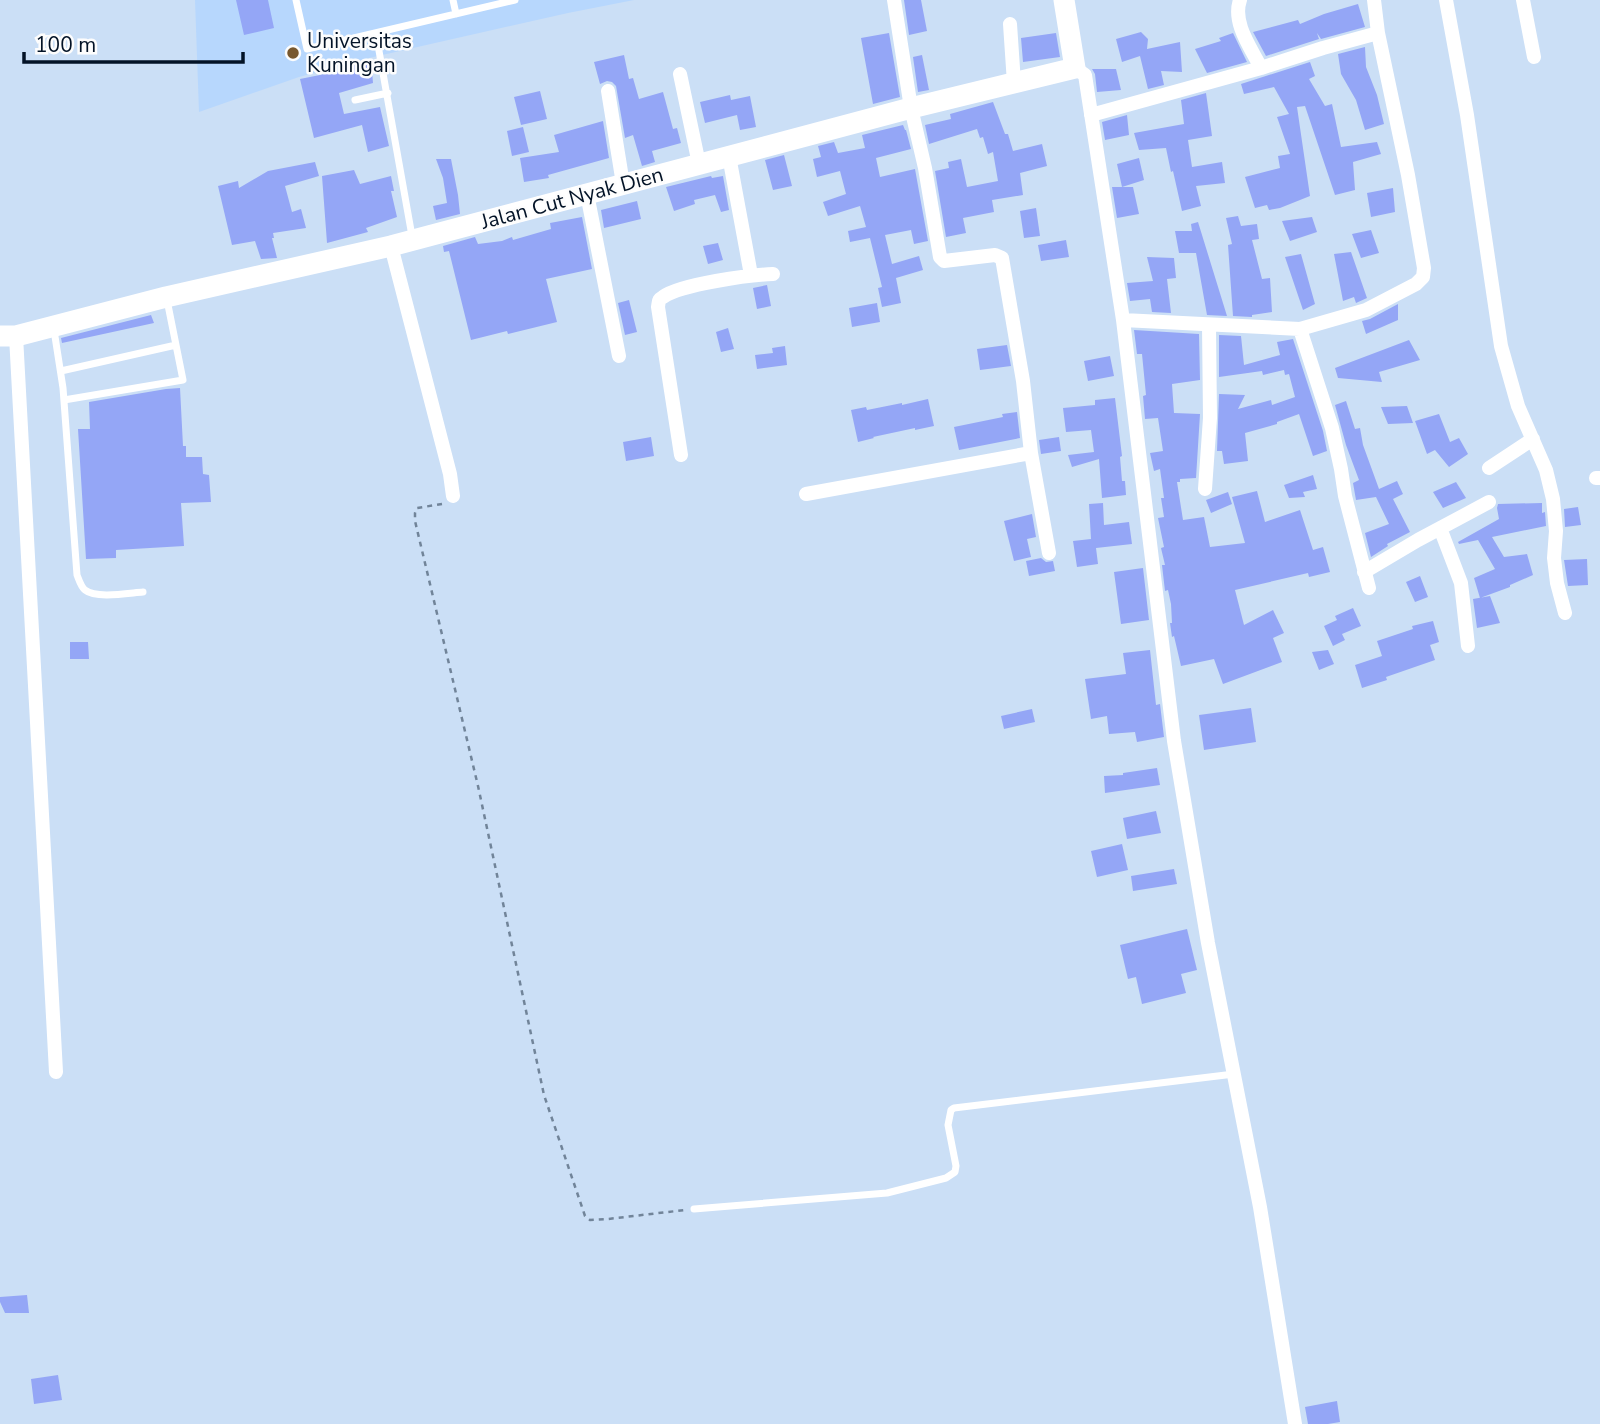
<svg xmlns="http://www.w3.org/2000/svg" width="1600" height="1424" viewBox="0 0 1600 1424" font-family="'Nunito Sans',sans-serif">
	<style>
		.built { fill: #b7d7fd }
		.building { fill: #94a6f6 }
		.lines { fill: none; stroke-linecap: round; stroke-linejoin: round }
		.path { stroke: #718499; stroke-width: 2.5; stroke-dasharray: 5 5; stroke-linecap: butt }
		.lane { stroke: #fff; stroke-width: 7 }
		.street { stroke: #fff; stroke-width: 14 }
		.secondary { stroke: #fff; stroke-width: 21 }
		.poi-dot { fill: #78582e; stroke: #fdfdfd; stroke-width: 2.5 }
		.labels { text-anchor: middle; dominant-baseline: central; stroke-width: 5; stroke-linejoin: round; paint-order: stroke }
		.poi-label { font-size: 21px; fill: #031327; stroke: #fdfdfd; text-anchor: start }
		.street-label { font-size: 21px; fill: #031327; stroke: #fdfdfd }
	</style>
	<rect width="100%" height="100%" fill="#cbdff6"/>
	<!-- built -->
	<path class="built" d="M195 0H634L568 13 369 58 299 77 199 112Z"/>
	<!-- building -->
	<path class="building" d="M236 0H268L274 28 244 35Z
		M904 0H921L927 31 909 35Z
		M1358 4 1365 27 1321 39 1317 33 1319 39 1266 56 1253 32 1298 20 1300 24 1324 14Z
		M1141 32 1148 39 1147 49 1180 42 1182 72 1161 71 1164 85 1148 89 1140 56 1122 62 1116 39Z
		M889 33 900 97 873 104 861 38Z
		M1056 33 1060 57 1023 62 1021 38Z
		M1233 33 1247 62 1207 73 1195 49 1221 41 1219 38Z
		M1365 47 1366 67 1377 95 1384 124 1365 130 1356 100 1341 74 1338 54Z
		M624 55 629 79 633 78 639 99 663 92 673 129 677 128 681 143 652 151 655 162 642 166 633 135 625 138 616 86 612 82 607 81 600 84 594 62Z
		M922 55 929 90 918 92 913 57Z
		M371 59 373 83 339 93 344 114 380 107 389 146 368 152 362 125 314 138 300 79 340 71 339 68Z
		M1310 62 1315 76 1309 79 1325 106 1332 104 1341 147 1377 142 1381 154 1353 162 1355 190 1335 195 1305 106 1297 107 1310 196 1280 208 1269 210 1267 205 1255 208 1245 177 1280 168 1278 156 1290 154 1277 117 1289 114 1274 87 1244 94 1241 84Z
		M1092 69H1116L1121 90 1097 92 1095 74Z
		M540 91 547 119 521 125 514 97Z
		M1206 93 1212 136 1188 140 1192 167 1222 162 1225 183 1196 186 1201 206 1182 211 1173 171 1171 172 1166 148 1139 150 1134 133 1184 124 1181 100Z
		M730 95 731 100 750 96 756 127 740 130 737 115 705 123 700 102Z
		M993 102 1005 134H1008L1013 151 1042 144 1047 166 1020 173 1023 195 992 200 994 212 963 218 966 233 946 237 935 171 949 168 948 162 961 159 967 187 998 181 993 152 988 154 983 137 980 138 977 129 929 144 925 125 951 119 950 114Z
		M1127 115 1129 135 1105 140 1102 122Z
		M603 121 609 158 548 175 549 178 524 182 520 158 559 152 554 135Z
		M903 125 905 130H906L911 149 876 158 880 177 915 169 928 241 914 244 911 230 885 235 892 264 919 256 923 270 896 278 901 303 882 307 878 288 882 287 870 238 850 242 848 231 866 227 860 206 828 216 823 202 846 194 840 171 817 177 813 159 821 157 818 146 834 142 838 153 865 148 862 135Z
		M523 127 529 152 512 156 507 131Z
		M784 155 792 186 773 190 765 160Z
		M1139 158 1144 180 1122 187 1117 164Z
		M436 159H451L458 195 460 214 436 220 433 206 447 203 443 178Z
		M315 162 319 176 285 186 292 212 301 209 306 228 273 233 274 238H272L277 258 261 259 255 241 232 245 218 186 238 181 239 188 268 171Z
		M354 170 360 184 391 176 394 191H391L397 217 366 228 368 232 327 243 322 176Z
		M711 176 712 178 723 176 729 210 721 212 715 195 694 200 695 204 674 211 666 187Z
		M1112 187H1133L1139 214 1117 218Z
		M1393 188 1395 212 1371 217 1367 193Z
		M637 201 641 219 604 228 601 210Z
		M1036 208 1040 236 1024 238 1020 211Z
		M1238 216 1241 226 1257 224 1259 239 1252 240 1262 279 1270 278 1272 312 1252 315V317L1233 316 1228 245 1232 244 1226 218Z
		M582 217 592 269 546 279 557 322 508 334 507 331 471 340 449 251 444 252 443 246 475 237 478 244 502 241 512 237 513 240 551 229 550 223Z
		M1312 217 1317 232 1290 241 1282 221Z
		M1198 222 1227 316 1207 315 1196 253H1179L1175 231H1192L1191 224Z
		M1371 230 1379 253 1361 258 1352 234Z
		M1066 240 1069 257 1041 261 1038 245Z
		M718 243 723 260 708 264 703 246Z
		M1351 252 1367 298 1356 303 1354 297 1343 301 1334 254Z
		M1301 254 1315 304 1303 310 1285 257Z
		M1147 257 1174 258 1176 278 1167 279 1171 313 1152 312 1150 299 1130 301 1127 283 1153 281Z
		M767 285 771 306 757 309 753 288Z
		M629 300 637 332 625 335 618 303Z
		M877 303 880 322 852 327 849 308Z
		M1398 304V320L1366 334 1362 321 1370 319Z
		M151 315 154 323 62 343 61 338Z
		M728 328 734 349 721 352 716 332Z
		M1134 330 1199 334 1200 380 1172 384 1174 413 1200 414 1196 478 1180 479V482H1177L1183 520 1204 517 1210 547 1245 543 1232 497 1257 491 1265 522 1300 510 1313 550 1323 547 1330 572 1309 577 1308 573 1235 590 1244 625 1273 610 1284 633 1273 638 1282 662 1223 684 1214 659 1181 666 1174 636 1172 637 1170 623H1172L1171 604 1168 590 1165 591 1162 565H1165L1161 548 1164 547 1158 518 1164 517 1161 498H1164L1160 469 1154 471 1150 453 1163 451 1158 418 1145 419 1143 396 1146 395 1142 354H1137Z
		M1219 335 1241 336 1244 365 1280 355 1277 342 1293 339 1323 431 1327 451 1313 456 1299 414 1277 422V424L1245 433 1248 461 1224 464 1222 451H1217L1219 394 1245 395 1238 409 1271 400 1272 405 1295 397 1289 374 1285 375 1284 370 1263 375 1262 371 1219 377Z
		M1409 340 1420 360 1379 372 1382 382 1338 378 1335 368Z
		M1007 345 1011 366 980 370 977 349Z
		M785 346 787 365 757 369 755 355 773 353 772 348Z
		M1110 356 1114 376 1088 381 1084 361Z
		M180 388 183 446H186V457H202L203 474 209 475 211 502 181 503 184 546 116 550V558L86 559 78 429H90L89 402 166 389Z
		M1115 398 1122 456 1120 457 1122 481H1125L1126 495 1102 498 1099 459 1072 467 1068 455 1094 452 1091 430 1066 432 1063 408 1095 405V400Z
		M928 399 934 426 915 430V428L873 437 874 438 858 442 851 410 866 407 867 410 902 403V405Z
		M1346 401 1355 429 1360 428 1363 445 1379 489 1397 481 1403 494 1393 499 1410 532 1387 544 1388 546 1371 557 1365 533 1389 524 1376 497 1356 500 1353 483 1359 480 1346 445 1335 405Z
		M1407 406 1413 423 1388 424 1381 407Z
		M1017 412 1020 438 959 450 954 427 1003 417 1002 414Z
		M1439 414 1450 442 1459 438 1468 454 1449 467 1435 450 1427 454 1415 421Z
		M651 437 654 456 626 461 623 442Z
		M1059 437 1061 451 1041 454 1039 440Z
		M1313 475 1317 489 1303 492 1305 497 1289 498 1284 485Z
		M1456 482 1466 498 1443 508 1433 492Z
		M1228 492 1232 504 1211 513 1206 500Z
		M1103 503 1104 525 1129 522 1132 544 1096 548 1098 564 1077 567 1073 541 1091 539 1089 504Z
		M1542 503V513L1545 512 1546 526 1492 537 1504 557 1527 554 1533 575 1510 585V587L1480 598 1474 578 1495 569 1478 540 1459 544 1458 542 1499 519 1497 508 1498 504Z
		M1578 507 1581 525 1565 527 1564 509Z
		M1032 514 1036 537 1027 539 1031 557 1014 561 1004 521Z
		M1041 558 1046 562 1053 561 1055 571 1029 576 1026 561Z
		M1587 559 1588 585 1568 586 1564 560Z
		M1143 568 1149 620 1121 624 1114 572Z
		M1420 576 1428 597 1415 602 1406 582Z
		M1490 596 1500 623 1477 628 1473 599Z
		M1353 608 1361 626 1342 634 1345 640 1333 646 1324 626 1337 620 1335 616Z
		M1433 621 1439 642 1430 645 1435 660 1386 677 1387 680 1362 688 1355 665 1382 656 1377 641 1413 629 1412 626Z
		M70 642H88L89 659H70Z
		M1150 650 1156 705 1160 704 1164 737 1137 742 1135 732 1109 734 1107 716 1091 719 1085 679 1126 674 1123 653Z
		M1328 650 1334 664 1319 670 1312 652Z
		M1251 708 1256 742 1204 750 1199 715Z
		M1032 709 1035 722 1004 729 1001 716Z
		M1157 768 1160 785 1105 793 1104 776 1123 775V773Z
		M1156 811 1161 833 1127 839 1123 818Z
		M1122 844 1128 870 1097 877 1091 851Z
		M1174 869 1177 884 1133 891 1131 876Z
		M1187 929 1197 970 1181 974 1186 993 1142 1004 1136 977 1128 979 1120 945Z
		M27 1295 29 1313H5L0 1302V1297Z
		M58 1375 62 1400 34 1404 31 1379Z
		M1337 1401 1340 1422 1328 1424H1308L1305 1407Z"/>
	<g class="lines">
		<!-- path -->
		<path class="path" d="M442 504 417 508 415 513V521L478 786 544 1095 585 1216 590 1220 608 1219 685 1210"/>
		<!-- lane -->
		<path class="lane" d="M296 0 307 49 515 0
			M453 0 456 14
			M376 34 412 236
			M355 100 388 93
			M54 330 63 388 77 575C79 580 81 587 85 590 96 599 129 593 143 592
			M61 371 176 345 167 300
			M64 400 183 380 176 345
			M694 1209 887 1193 946 1178 955 1172 956 1166 948 1125 951 1110 954 1108 1234 1074"/>
		<!-- street -->
		<path class="street" d="M894 0 911 108 925 168 940 257 944 261 995 255 1002 258 1023 381 1031 453 1049 553
			M1240 0C1232 23 1251 48 1261 68
			M1446 0 1467 115 1501 346 1518 406 1546 470 1553 499 1556 531 1554 558 1557 583 1565 613
			M1523 0 1534 57
			M1010 24 1014 83
			M1075 68 1085 75 1123 320 1174 741 1208 943 1260 1207 1295 1424
			M680 74 699 164
			M608 91 623 184
			M1091 115 1261 68 1323 48 1378 33
			M729 156 751 275
			M587 194 619 356
			M391 246 450 474 453 496
			M1123 320 1300 329 1366 310 1416 284 1423 277 1424 268 1408 175 1378 33 1374 0
			M1300 329 1332 428 1341 469 1345 496 1369 588
			M16 336 56 1072
			M681 455 658 307C659 301 658 300 663 297 681 284 750 275 773 274
			M1489 468 1533 439
			M1596 478H1600
			M1205 489 1210 418 1209 325
			M806 494 1031 453
			M1440 528 1461 583 1468 646
			M1364 572 1418 540 1489 502"/>
		<!-- secondary -->
		<path class="secondary" d="M0 336H16L166 297 391 246 911 108 1075 68 1064 0"/>
	</g>
	<!-- markers -->
	<circle class="poi-dot" cx="293" cy="53" r="7"/>
	<g class="labels">
		<!-- poi labels -->
		<g class="poi-label">
			<text x="307" y="41">Universitas<tspan x="307" dy="24">Kuningan</tspan></text>
		</g>
		<!-- street labels -->
		<g class="street-label">
			<text transform="translate(572 198) rotate(-15)">Jalan Cut Nyak Dien</text>
		</g>
	</g>
	<!-- scale -->
	<path d="M24 52v10h219v-10" fill="none" stroke="#031327" stroke-width="3.5"/>
	<text x="35" y="52" font-size="21" fill="#031327" stroke="#fdfdfd" stroke-width="5" paint-order="stroke">100 m</text>
</svg>
